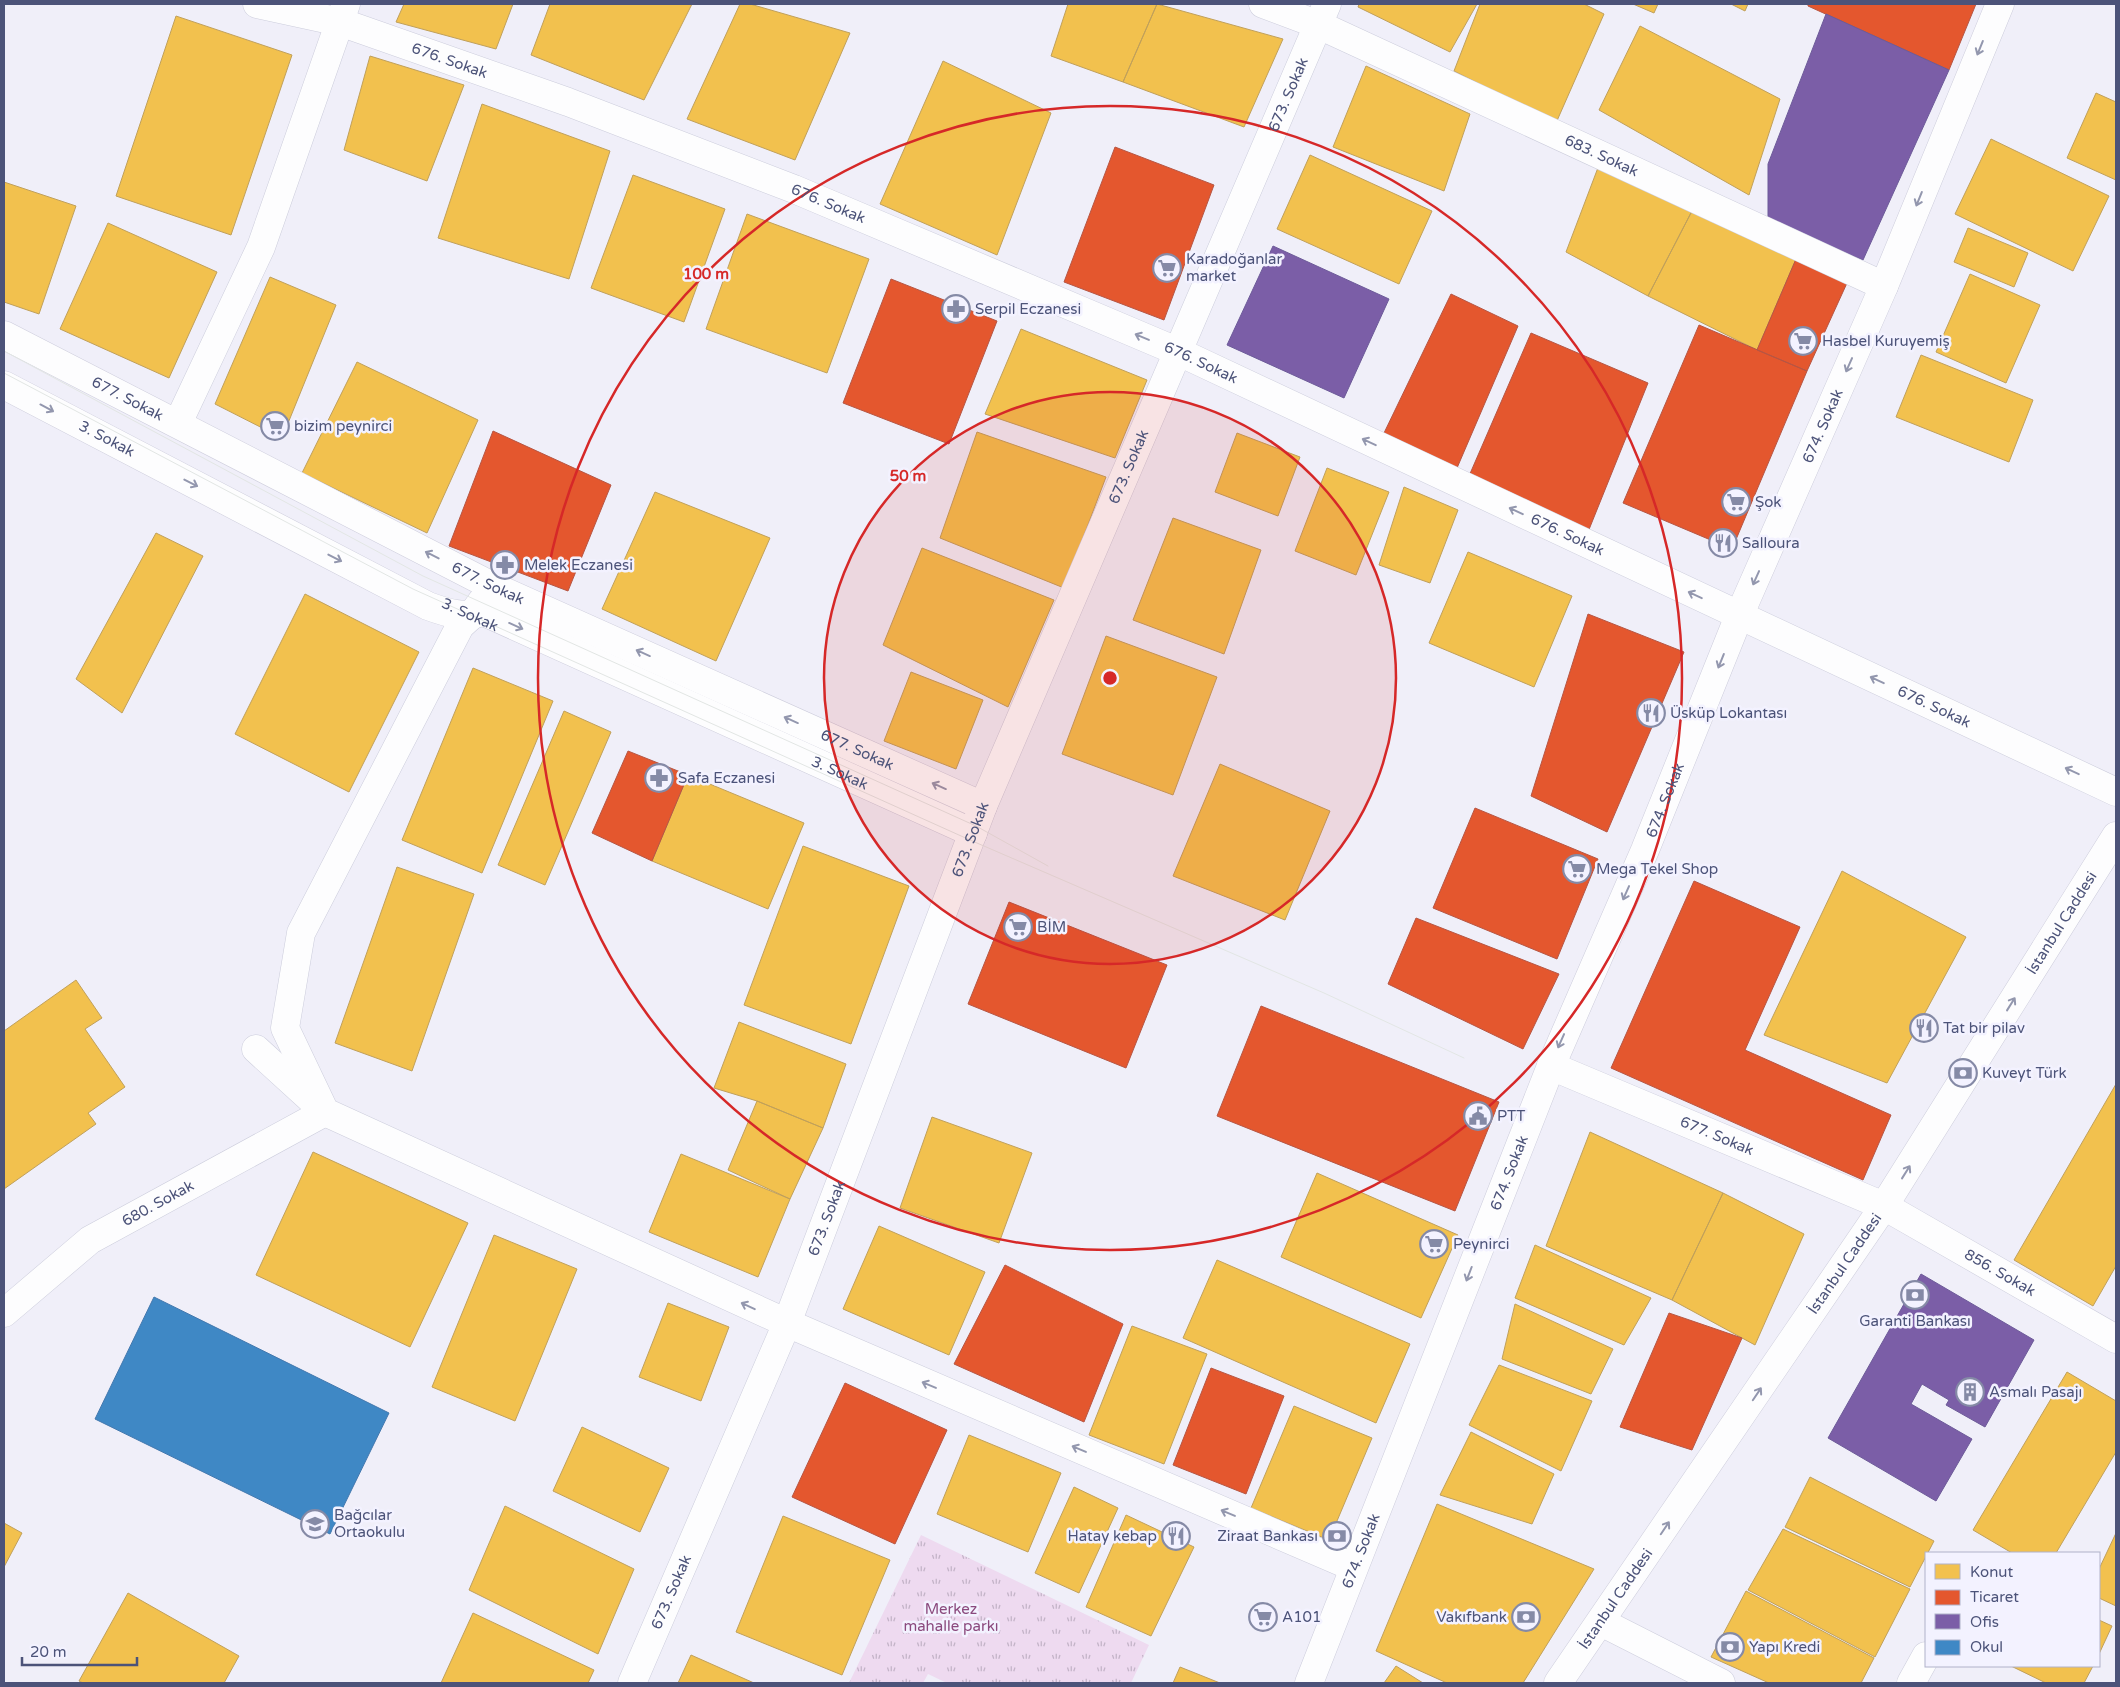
<svg xmlns="http://www.w3.org/2000/svg" width="2120" height="1687" viewBox="0 0 2120 1687" font-family="'Varela Round',sans-serif">
	<style>
		.park { fill: url(#park-tufts) }
		.homes { fill: #f2c14e; stroke: #c0a05b }
		.shops { fill: #e4572e; stroke: #b65644 }
		.offices { fill: #7b5ea7; stroke: #6d5b99 }
		.schools { fill: #3f88c5; stroke: #4378ae }
		.lines { fill: none; stroke-linecap: round; stroke-linejoin: round }
		.street-casing { stroke: #cccddc; stroke-width: 29 }
		.secondary-casing { stroke: #cdcddc; stroke-width: 29 }
		.street { stroke: #fdfdfe; stroke-width: 28 }
		.secondary { stroke: #fdfdfe; stroke-width: 28 }
		.tram { stroke: #e2e6e4; stroke-width: 1 }
		.oneway { stroke: #9397ae }
		.ring { fill: none; stroke: #d62828; stroke-width: 2.5 }
		.labels { text-anchor: middle; dominant-baseline: central; stroke-width: 5; stroke-linejoin: round; paint-order: stroke }
		.street-label { font-size: 15px; fill: #4c5379; stroke: #f3f2ff }
		.poi-label { font-size: 15px; fill: #4c5379; stroke: #f3f2ff; text-anchor: start }
		.park-label { font-size: 15px; fill: #8b4a7e; stroke: #f3f2ff }
		.centre { fill: #d62828; stroke: #f3f2ff; stroke-width: 2.5 }
		.ring-label { font-size: 15px; text-anchor: middle; font-weight: bold; fill: #d62828; stroke: #f3f2ff; stroke-width: 5; stroke-linejoin: round; paint-order: stroke }
	</style>
	<defs>
		<pattern id="park-tufts" width="24" height="20" patternUnits="userSpaceOnUse" patternTransform="scale(1.25)"><rect width="24" height="20" fill="#eedaf0"/><path d="M3 7l-1-3M5 7V3M7 7l1-3M15 17l-1-3M17 17v-4M19 17l1-3" fill="none" stroke="#c3b3c7"/></pattern>
	</defs>
	<rect width="100%" height="100%" fill="#f0eff9"/>
	<!-- park -->
	<path class="park" d="M921 1535 1149 1645 1131 1683H947L928 1674 923 1683H849Z"/>
	<!-- homes -->
	<path class="homes" d="M404 4H513L496 49 396 22Z
		M550 4H692L644 100 531 55Z
		M740 4H750L850 33 795 160 687 119Z
		M1068 4H1157L1123 82 1051 56Z
		M1157 4 1283 39 1244 127 1123 82Z
		M1359 4H1477L1450 52 1358 7Z
		M1480 4H1584L1604 14 1556 123 1454 71Z
		M1633 4H1658L1654 13Z
		M1731 4H1748L1745 11Z
		M176 16 292 55 231 235 116 196Z
		M1640 26 1780 99 1749 195 1599 110Z
		M370 56 464 85 427 181 344 150Z
		M943 61 1051 113 997 255 880 204Z
		M1366 66 1470 114 1444 191 1333 147Z
		M2096 93 2116 102V180L2067 158Z
		M482 104 610 151 569 279 438 238Z
		M1991 139 2109 196 2073 271 1955 214Z
		M1310 155 1432 211 1399 284 1277 229Z
		M1599 165 1693 209 1648 296 1566 252Z
		M633 175 725 209 684 322 591 288Z
		M4 182 76 206 39 314 4 302Z
		M1693 209 1796 259 1757 350 1648 296Z
		M747 214 869 259 827 373 706 329Z
		M108 223 217 272 169 378 60 329Z
		M1968 228 2028 253 2014 287 1954 262Z
		M1970 274 2040 305 2006 383 1936 352Z
		M270 277 336 305 282 438 215 404Z
		M1021 329 1147 380 1115 458 985 414Z
		M1921 355 2033 400 2009 462 1896 417Z
		M357 362 478 420 427 533 302 473Z
		M977 432 1106 477 1064 588 940 538Z
		M1237 433 1300 457 1278 516 1215 492Z
		M1327 468 1389 492 1356 575 1295 551Z
		M1404 487 1458 510 1430 583 1379 565Z
		M655 492 770 538 716 661 602 609Z
		M1173 518 1261 550 1224 654 1133 620Z
		M156 533 203 556 122 713 76 679Z
		M922 548 1054 600 1008 707 883 645Z
		M1468 552 1572 596 1534 687 1429 643Z
		M305 594 419 652 349 792 235 734Z
		M1106 636 1217 677 1173 795 1062 754Z
		M473 668 553 701 482 873 402 840Z
		M911 672 983 700 956 769 884 741Z
		M564 711 611 732 545 885 498 865Z
		M1220 764 1330 811 1285 920 1173 876Z
		M688 775 804 823 768 909 652 861Z
		M803 846 909 886 851 1044 744 1005Z
		M397 867 474 894 412 1071 335 1043Z
		M1842 871 1966 937 1887 1083 1764 1035Z
		M76 980 102 1018 85 1029 125 1087 88 1113 96 1124 4 1189V1031Z
		M739 1022 846 1064 823 1128 757 1101 714 1088Z
		M2116 1084V1266L2093 1306 2014 1260Z
		M757 1101 823 1128 790 1199 728 1170Z
		M932 1117 1032 1153 999 1243 900 1208Z
		M1590 1132 1723 1193 1672 1300 1546 1246Z
		M313 1152 468 1223 410 1347 256 1275Z
		M681 1154 790 1199 758 1277 649 1232Z
		M1317 1173 1458 1235 1421 1318 1281 1257Z
		M1723 1193 1804 1234 1755 1345 1672 1300Z
		M879 1226 985 1272 949 1355 843 1309Z
		M494 1235 577 1269 515 1421 432 1387Z
		M1535 1245 1651 1298 1624 1345 1515 1298Z
		M1217 1260 1410 1344 1376 1423 1183 1338Z
		M668 1303 729 1327 701 1401 639 1377Z
		M1515 1304 1613 1349 1591 1394 1502 1359Z
		M1132 1326 1207 1354 1164 1464 1089 1435Z
		M1499 1365 1592 1401 1561 1471 1469 1425Z
		M2067 1372 2116 1401V1452L2056 1553H2012L1973 1530Z
		M1294 1406 1372 1438 1329 1540 1251 1508Z
		M582 1427 669 1468 640 1532 553 1491Z
		M1471 1432 1554 1474 1532 1524 1440 1495Z
		M969 1435 1061 1473 1028 1552 937 1514Z
		M1810 1477 1934 1541 1910 1587 1785 1527Z
		M1074 1487 1118 1508 1079 1593 1035 1573Z
		M1437 1504 1594 1569 1523 1683H1447L1376 1651Z
		M505 1506 634 1569 598 1654 469 1590Z
		M1126 1515 1194 1547 1151 1636 1086 1607Z
		M783 1516 890 1560 842 1675 736 1632Z
		M4 1523 22 1533 4 1567Z
		M1783 1529 1910 1589 1875 1657 1748 1590Z
		M2116 1533V1606L2099 1598V1569Z
		M1746 1591 1874 1658 1861 1683H1769L1711 1657Z
		M128 1593 239 1656 224 1683H83L79 1681Z
		M473 1613 594 1670 588 1683H441Z
		M2099 1620 2112 1626 2099 1654Z
		M691 1655 754 1683H678Z
		M1396 1666 1423 1683H1384Z
		M2011 1666H2093L2084 1683H2046Z
		M1180 1667 1220 1683H1173Z"/>
	<!-- shops -->
	<path class="shops" d="M1808 4H1976L1949 70 1808 6Z
		M1115 147 1214 185 1164 320 1064 282Z
		M1796 259 1847 283 1807 371 1757 350Z
		M891 279 997 321 949 444 843 403Z
		M1451 294 1518 326 1457 468 1384 433Z
		M1699 325 1807 371 1732 549 1623 503Z
		M1531 333 1648 383 1588 532 1469 476Z
		M493 431 611 485 568 591 449 546Z
		M1588 614 1684 652 1607 832 1531 796Z
		M628 751 688 775 652 861 592 833Z
		M1475 808 1598 859 1557 959 1433 908Z
		M1694 881 1800 927 1745 1050 1891 1115 1863 1180 1611 1068Z
		M1009 902 1167 965 1126 1068 968 1004Z
		M1416 918 1559 974 1523 1049 1388 984Z
		M1261 1006 1499 1102 1455 1211 1217 1116Z
		M1005 1265 1123 1324 1084 1422 954 1364Z
		M1669 1313 1742 1338 1692 1450 1620 1427Z
		M1211 1368 1284 1396 1246 1494 1173 1465Z
		M845 1383 947 1430 895 1544 792 1497Z"/>
	<!-- offices -->
	<path class="offices" d="M1826 14 1949 70 1863 260 1768 221V164Z
		M1273 246 1389 299 1344 398 1227 345Z
		M1921 1274 2034 1340 1985 1427 1946 1405 1949 1400 1922 1384 1911 1404 1972 1439 1936 1501 1828 1438Z"/>
	<!-- schools -->
	<path class="schools" d="M154 1297 389 1413 330 1534 95 1419Z"/>
	<g class="lines">
		<defs>
			<g id="street">
				<path id="s1" d="M257 4 340 22 568 102 794 189 1179 352 2116 792"/>
				<path id="s2" d="M1263 4 1319 25 1884 286"/>
				<path d="M178 423 261 247 346 4"/>
				<path d="M482 601 471 616 460 626 301 933 285 1028 325 1112 787 1323 1353 1567"/>
				<path id="s3" d="M1551 1066 1884 1206 2116 1339"/>
				<path id="s4" d="M4 1313 90 1240 325 1112 256 1049"/>
				<path d="M1601 1622 1721 1683"/>
				<path id="s5" d="M632 1683 787 1323 983 806 1327 4"/>
				<path d="M1911 1683 1926 1656"/>
			</g>
			<g id="secondary">
				<path id="s6" d="M4 335 492 586 983 806"/>
				<path id="s7" d="M4 385 428 606C447 613 463 618 484 612L973 833"/>
				<path id="s8" d="M1309 1683 1551 1066 1645 850 1739 616 1884 286 2000 4"/>
				<path id="s9" d="M1558 1683 1884 1206 2116 836"/>
			</g>
		</defs>
		<!-- street casing -->
		<use href="#street" class="street-casing"/>
		<!-- secondary casing -->
		<use href="#secondary" class="secondary-casing"/>
		<!-- street -->
		<use href="#street" class="street"/>
		<!-- secondary -->
		<use href="#secondary" class="secondary"/>
		<!-- tram -->
		<g class="tram">
			<path d="M4 351 423 576 976 826 1048 866"/>
			<path id="s10" d="M4 373 413 589 970 840 1324 993 1464 1058"/>
		</g>
	</g>
	<!-- one-way arrows -->
	<defs><path id="oneway-shaft" d="M-6 0H5M1.5-3L5.5 0L1.5 3" fill="none" stroke-width="1.6" stroke-linecap="round" stroke-linejoin="round" transform="scale(1.25)"/></defs>
	<g class="oneway">
		<use href="#oneway-shaft" transform="translate(1980 48) rotate(112)"/>
		<use href="#oneway-shaft" transform="translate(1919 199) rotate(112)"/>
		<use href="#oneway-shaft" transform="translate(1142 337) rotate(-157)"/>
		<use href="#oneway-shaft" transform="translate(1849 365) rotate(114)"/>
		<use href="#oneway-shaft" transform="translate(47 408) rotate(28)"/>
		<use href="#oneway-shaft" transform="translate(1369 442) rotate(-155)"/>
		<use href="#oneway-shaft" transform="translate(191 483) rotate(27)"/>
		<use href="#oneway-shaft" transform="translate(1516 511) rotate(-155)"/>
		<use href="#oneway-shaft" transform="translate(432 555) rotate(-153)"/>
		<use href="#oneway-shaft" transform="translate(335 558) rotate(27)"/>
		<use href="#oneway-shaft" transform="translate(1756 578) rotate(114)"/>
		<use href="#oneway-shaft" transform="translate(1695 595) rotate(-155)"/>
		<use href="#oneway-shaft" transform="translate(516 626) rotate(24)"/>
		<use href="#oneway-shaft" transform="translate(643 653) rotate(-156)"/>
		<use href="#oneway-shaft" transform="translate(1721 661) rotate(112)"/>
		<use href="#oneway-shaft" transform="translate(1877 680) rotate(-155)"/>
		<use href="#oneway-shaft" transform="translate(791 720) rotate(-156)"/>
		<use href="#oneway-shaft" transform="translate(2072 771) rotate(-155)"/>
		<use href="#oneway-shaft" transform="translate(939 786) rotate(-156)"/>
		<use href="#oneway-shaft" transform="translate(1626 893) rotate(114)"/>
		<use href="#oneway-shaft" transform="translate(2011 1004) rotate(-58)"/>
		<use href="#oneway-shaft" transform="translate(1561 1041) rotate(114)"/>
		<use href="#oneway-shaft" transform="translate(1906 1172) rotate(-58)"/>
		<use href="#oneway-shaft" transform="translate(1469 1274) rotate(111)"/>
		<use href="#oneway-shaft" transform="translate(748 1306) rotate(-155)"/>
		<use href="#oneway-shaft" transform="translate(929 1385) rotate(-157)"/>
		<use href="#oneway-shaft" transform="translate(1757 1394) rotate(-56)"/>
		<use href="#oneway-shaft" transform="translate(1079 1449) rotate(-157)"/>
		<use href="#oneway-shaft" transform="translate(1228 1513) rotate(-157)"/>
		<use href="#oneway-shaft" transform="translate(1665 1528) rotate(-56)"/>
	</g>
	<!-- distance rings -->
	<circle cx="1110" cy="678" r="286" fill="#d62828" fill-opacity=".12"/>
	<g class="ring">
		<circle cx="1110" cy="678" r="286"/>
		<circle cx="1110" cy="678" r="572"/>
	</g>
	<!-- icons -->
	<defs>
		<symbol id="supermarket-ring" viewBox="-11 -11 22 22"><circle r="9.5" fill="#f3f2ff" stroke="#858aa6" stroke-width="1.5"/><path d="M-6-5.5h2.5l.6 2H6L4.5 2H-2.5L-4.4-4H-6ZM-1.5 3.2a1.3 1.3 0 1 0 .1 0ZM3 3.2a1.3 1.3 0 1 0 .1 0Z" fill="#858aa6"/></symbol>
		<symbol id="pharmacy-ring" viewBox="-11 -11 22 22"><circle r="9.5" fill="#f3f2ff" stroke="#858aa6" stroke-width="1.5"/><path d="M-2-6h4v4h4v4h-4v4h-4v-4h-4v-4h4Z" fill="#858aa6"/></symbol>
		<symbol id="restaurant-ring" viewBox="-11 -11 22 22"><circle r="9.5" fill="#f3f2ff" stroke="#858aa6" stroke-width="1.5"/><path d="M-5-6h1v4h1v-4h1v4h1v-4h1v5L-1.5 .5V6h-2V.5L-5-1ZM5-6V6H3V1.5H1.5Q1.5-4 5-6Z" fill="#858aa6"/></symbol>
		<symbol id="bank-ring" viewBox="-11 -11 22 22"><circle r="9.5" fill="#f3f2ff" stroke="#858aa6" stroke-width="1.5"/><path d="M-6-4H6V4H-6ZM0-2.3a2.3 2.3 0 1 0 0 4.6a2.3 2.3 0 1 0 0-4.6Z" fill="#858aa6"/></symbol>
		<symbol id="civic-ring" viewBox="-11 -11 22 22"><circle r="9.5" fill="#f3f2ff" stroke="#858aa6" stroke-width="1.5"/><path d="M-.6-6.5H3V-4.5H.6V-3L4-1V1h2V6H-6V1h2V-1L-.6-3ZM-1.2 2.5V6h2.4V2.5Z" fill="#858aa6"/></symbol>
		<symbol id="building-ring" viewBox="-11 -11 22 22"><circle r="9.5" fill="#f3f2ff" stroke="#858aa6" stroke-width="1.5"/><path d="M-4-6H4V6H1V3H-1V6H-4ZM-2.5-4.3h1.7v1.8h-1.7ZM.8-4.3h1.7v1.8H.8ZM-2.5-1h1.7V.8h-1.7ZM.8-1h1.7V.8H.8Z" fill="#858aa6"/></symbol>
		<symbol id="school-ring" viewBox="-11 -11 22 22"><circle r="9.5" fill="#f3f2ff" stroke="#858aa6" stroke-width="1.5"/><path d="M0-5L7-2L0 1L-7-2ZM-4 1L0 2.5L4 1V4Q0 6-4 4Z" fill="#858aa6"/></symbol>
	</defs>
	<g fill-rule="evenodd">
		<use href="#supermarket-ring" x="1151" y="252" width="32" height="32"/>
		<use href="#pharmacy-ring" x="940" y="293" width="32" height="32"/>
		<use href="#supermarket-ring" x="1787" y="325" width="32" height="32"/>
		<use href="#supermarket-ring" x="259" y="410" width="32" height="32"/>
		<use href="#supermarket-ring" x="1720" y="486" width="32" height="32"/>
		<use href="#restaurant-ring" x="1707" y="527" width="32" height="32"/>
		<use href="#pharmacy-ring" x="489" y="549" width="32" height="32"/>
		<use href="#restaurant-ring" x="1635" y="697" width="32" height="32"/>
		<use href="#pharmacy-ring" x="643" y="762" width="32" height="32"/>
		<use href="#supermarket-ring" x="1561" y="853" width="32" height="32"/>
		<use href="#supermarket-ring" x="1002" y="911" width="32" height="32"/>
		<use href="#restaurant-ring" x="1908" y="1012" width="32" height="32"/>
		<use href="#bank-ring" x="1947" y="1057" width="32" height="32"/>
		<use href="#civic-ring" x="1462" y="1100" width="32" height="32"/>
		<use href="#supermarket-ring" x="1418" y="1228" width="32" height="32"/>
		<use href="#bank-ring" x="1899" y="1279" width="32" height="32"/>
		<use href="#building-ring" x="1954" y="1376" width="32" height="32"/>
		<use href="#school-ring" x="299" y="1508" width="32" height="32"/>
		<use href="#restaurant-ring" x="1160" y="1520" width="32" height="32"/>
		<use href="#bank-ring" x="1321" y="1520" width="32" height="32"/>
		<use href="#supermarket-ring" x="1247" y="1601" width="32" height="32"/>
		<use href="#bank-ring" x="1510" y="1601" width="32" height="32"/>
		<use href="#bank-ring" x="1714" y="1631" width="32" height="32"/>
	</g>
	<g class="labels">
		<!-- street labels -->
		<g class="street-label">
			<text stroke="none"><textPath href="#s1" startOffset="201">676. Sokak</textPath></text>
			<text stroke="none"><textPath href="#s5" startOffset="1719">673. Sokak</textPath></text>
			<text stroke="none"><textPath href="#s2" startOffset="371">683. Sokak</textPath></text>
			<text stroke="none"><textPath href="#s1" startOffset="606">676. Sokak</textPath></text>
			<text stroke="none"><textPath href="#s1" startOffset="1011">676. Sokak</textPath></text>
			<text stroke="none"><textPath href="#s6" startOffset="139">677. Sokak</textPath></text>
			<text stroke="none"><textPath href="#s8" startOffset="1358">674. Sokak</textPath></text>
			<text stroke="none"><textPath href="#s7" startOffset="116">3. Sokak</textPath></text>
			<text stroke="none"><textPath href="#s5" startOffset="1314">673. Sokak</textPath></text>
			<text stroke="none"><textPath href="#s1" startOffset="1416">676. Sokak</textPath></text>
			<text stroke="none"><textPath href="#s6" startOffset="544">677. Sokak</textPath></text>
			<text stroke="none"><textPath href="#s10" startOffset="525">3. Sokak</textPath></text>
			<text stroke="none"><textPath href="#s1" startOffset="1821">676. Sokak</textPath></text>
			<text stroke="none"><textPath href="#s6" startOffset="949">677. Sokak</textPath></text>
			<text stroke="none"><textPath href="#s7" startOffset="926">3. Sokak</textPath></text>
			<text stroke="none"><textPath href="#s8" startOffset="952">674. Sokak</textPath></text>
			<text stroke="none"><textPath href="#s5" startOffset="909">673. Sokak</textPath></text>
			<text stroke="none"><textPath href="#s9" startOffset="912">İstanbul Caddesi</textPath></text>
			<text stroke="none"><textPath href="#s3" startOffset="180">677. Sokak</textPath></text>
			<text stroke="none"><textPath href="#s8" startOffset="548">674. Sokak</textPath></text>
			<text stroke="none"><textPath href="#s4" startOffset="190">680. Sokak</textPath></text>
			<text stroke="none"><textPath href="#s5" startOffset="504">673. Sokak</textPath></text>
			<text stroke="none"><textPath href="#s9" startOffset="508">İstanbul Caddesi</textPath></text>
			<text stroke="none"><textPath href="#s3" startOffset="495">856. Sokak</textPath></text>
			<text stroke="none"><textPath href="#s8" startOffset="142">674. Sokak</textPath></text>
			<text stroke="none"><textPath href="#s5" startOffset="99">673. Sokak</textPath></text>
			<text stroke="none"><textPath href="#s9" startOffset="102">İstanbul Caddesi</textPath></text>
		</g>
		<!-- poi labels -->
		<g class="poi-label">
			<text x="1186" y="259">Karadoğanlar<tspan x="1186" dy="17">market</tspan></text>
			<text x="975" y="309">Serpil Eczanesi</text>
			<text x="1822" y="341">Hasbel Kuruyemiş</text>
			<text x="294" y="426">bizim peynirci</text>
			<text x="1755" y="502">Şok</text>
			<text x="1742" y="543">Salloura</text>
			<text x="524" y="565">Melek Eczanesi</text>
			<text x="1670" y="713">Üsküp Lokantası</text>
			<text x="678" y="778">Safa Eczanesi</text>
			<text x="1596" y="869">Mega Tekel Shop</text>
			<text x="1037" y="927">BİM</text>
			<text x="1943" y="1028">Tat bir pilav</text>
			<text x="1982" y="1073">Kuveyt Türk</text>
			<text x="1497" y="1116">PTT</text>
			<text x="1453" y="1244">Peynirci</text>
			<text x="1915" y="1321" text-anchor="middle">Garanti Bankası</text>
			<text x="1989" y="1392">Asmalı Pasajı</text>
			<text x="334" y="1515">Bağcılar<tspan x="334" dy="17">Ortaokulu</tspan></text>
			<text x="1157" y="1536" text-anchor="end">Hatay kebap</text>
			<text x="1318" y="1536" text-anchor="end">Ziraat Bankası</text>
			<text x="1282" y="1617">A101</text>
			<text x="1507" y="1617" text-anchor="end">Vakıfbank</text>
			<text x="1749" y="1647">Yapı Kredi</text>
		</g>
		<!-- park labels -->
		<g class="park-label">
			<text x="951" y="1609">Merkez<tspan x="951" dy="17">mahalle parkı</tspan></text>
		</g>
	</g>
	<circle cx="1110" cy="678" r="8" class="centre"/>
	<g class="ring-label">
		<text x="706" y="279">100 m</text>
		<text x="908" y="481">50 m</text>
	</g>
	<!-- border -->
	<rect width="2120" height="1687" fill="none" stroke="#4c5379" stroke-width="10"/>
	<!-- legend -->
	<rect x="1925" y="1552" width="175" height="115" fill="#f3f2ff" stroke="#b0b2c9"/>
	<rect x="1935" y="1564" width="25" height="15" fill="#f2c14e" stroke="#b0b2c9"/>
	<text x="1970" y="1577" font-size="15" fill="#4c5379">Konut</text>
	<rect x="1935" y="1590" width="25" height="15" fill="#e4572e" stroke="#b0b2c9"/>
	<text x="1970" y="1602" font-size="15" fill="#4c5379">Ticaret</text>
	<rect x="1935" y="1614" width="25" height="15" fill="#7b5ea7" stroke="#b0b2c9"/>
	<text x="1970" y="1627" font-size="15" fill="#4c5379">Ofis</text>
	<rect x="1935" y="1640" width="25" height="15" fill="#3f88c5" stroke="#b0b2c9"/>
	<text x="1970" y="1652" font-size="15" fill="#4c5379">Okul</text>
	<!-- scale -->
	<path d="M22 1657v8h115v-8" fill="none" stroke="#4c5379" stroke-width="2.5"/>
	<text x="30" y="1657" font-size="15" fill="#4c5379" stroke="#f3f2ff" stroke-width="4" paint-order="stroke">20 m</text>
</svg>
